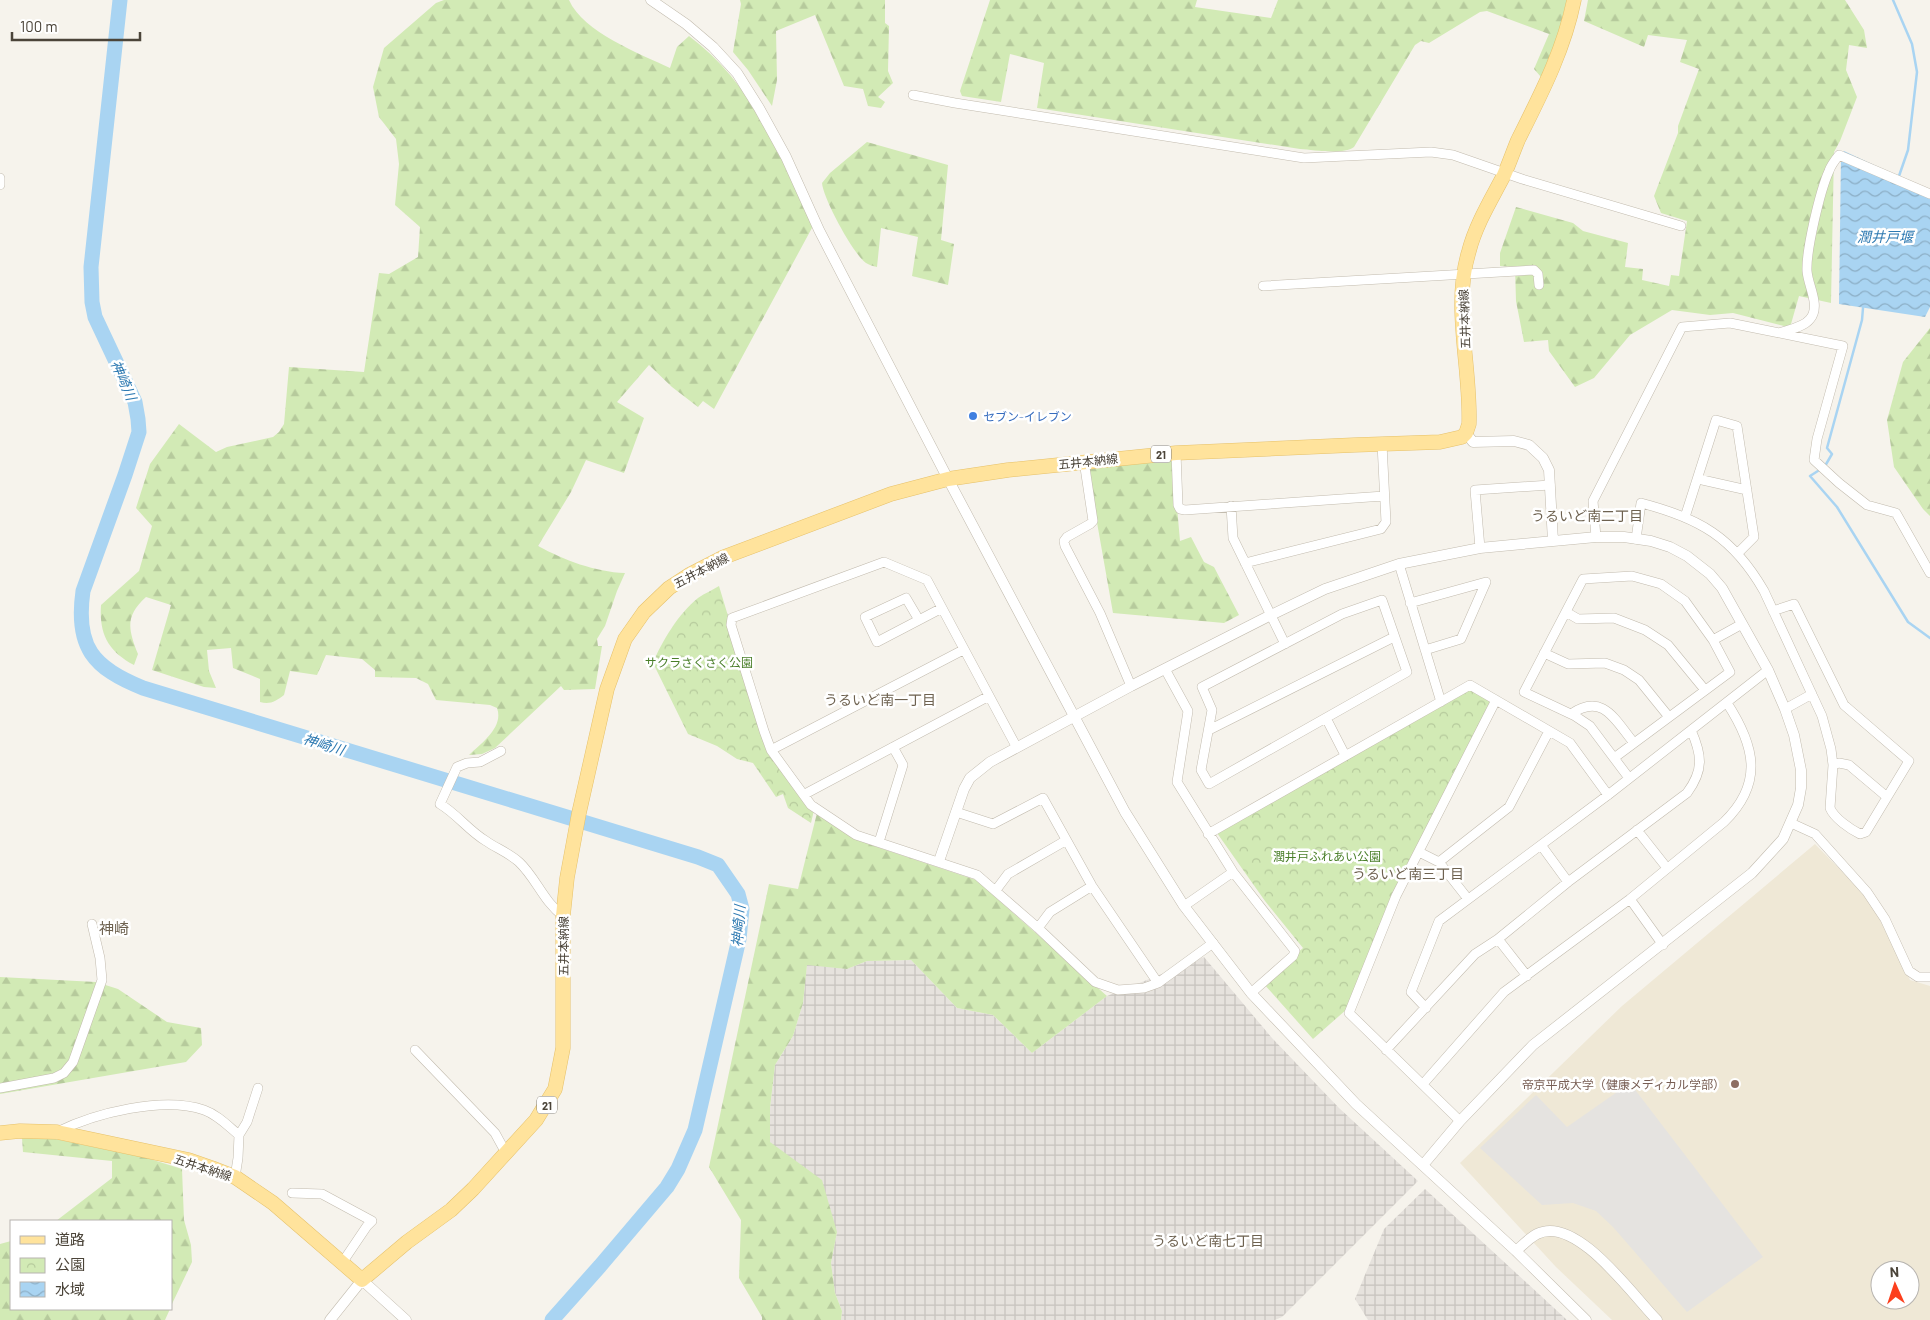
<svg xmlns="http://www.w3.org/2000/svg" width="1930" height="1320" viewBox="0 0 1930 1320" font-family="Barlow,'Noto Sans JP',sans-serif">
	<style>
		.industrial { fill: url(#industrial-grid) }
		.education { fill: #efe8d6; fill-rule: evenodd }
		.forest { fill: url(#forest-firs) }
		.park { fill: url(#park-crowns) }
		.parking { fill: #e5e3e0 }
		.water { fill: url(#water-waves) }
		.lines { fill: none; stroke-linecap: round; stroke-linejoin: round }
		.stream { stroke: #a9d4f2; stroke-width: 2.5 }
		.river { stroke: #a9d4f2; stroke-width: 15 }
		.minor-casing { stroke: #c2bbae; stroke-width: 10 }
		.tertiary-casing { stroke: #c2bbae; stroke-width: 11 }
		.primary-casing { stroke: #e6c16a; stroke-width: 15 }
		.minor { stroke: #fff; stroke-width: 9 }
		.tertiary { stroke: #fff; stroke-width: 10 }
		.primary { stroke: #ffe39c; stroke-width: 14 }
		.shop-dot { fill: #3f7fe0; stroke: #fff; stroke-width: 2 }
		.education-dot { fill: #8d6e63; stroke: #fff; stroke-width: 2 }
		.labels { text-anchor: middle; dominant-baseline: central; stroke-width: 5; stroke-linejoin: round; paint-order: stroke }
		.shield { fill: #fff; stroke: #817c74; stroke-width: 1 }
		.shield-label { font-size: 11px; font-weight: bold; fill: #4b4439 }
		.street-label { font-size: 12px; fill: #4b4439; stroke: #fff }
		.shop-label { font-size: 12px; fill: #366cbe; stroke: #fff; text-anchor: start }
		.park-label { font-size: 12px; fill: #4a7f2a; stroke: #fff }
		.education-label { font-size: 12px; fill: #785e54; stroke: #fff; text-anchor: end }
		.water-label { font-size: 14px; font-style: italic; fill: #2e7ab2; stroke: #fff }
		.neighbourhood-label { font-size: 14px; fill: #6e6250; stroke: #fff }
		.quarter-label { font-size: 15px; fill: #6e6250; stroke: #fff }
	</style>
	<defs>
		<pattern id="industrial-grid" width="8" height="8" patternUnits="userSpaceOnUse" patternTransform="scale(1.25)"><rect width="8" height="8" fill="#e6e2dd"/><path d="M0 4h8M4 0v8" fill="none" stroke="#c7c3be"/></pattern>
		<pattern id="forest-firs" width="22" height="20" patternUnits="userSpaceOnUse" patternTransform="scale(1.25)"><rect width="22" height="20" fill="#d2eab5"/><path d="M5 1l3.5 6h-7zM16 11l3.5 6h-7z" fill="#b6ca9c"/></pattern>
		<pattern id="park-crowns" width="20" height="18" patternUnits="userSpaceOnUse" patternTransform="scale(1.25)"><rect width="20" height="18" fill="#d2eab5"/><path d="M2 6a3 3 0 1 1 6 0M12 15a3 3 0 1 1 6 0" fill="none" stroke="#b6ca9c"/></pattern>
		<pattern id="water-waves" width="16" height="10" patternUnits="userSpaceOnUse" patternTransform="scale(1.25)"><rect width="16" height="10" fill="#a9d4f2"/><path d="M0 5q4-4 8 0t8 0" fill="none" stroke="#8caec5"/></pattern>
	</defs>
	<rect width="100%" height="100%" fill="#f6f3ec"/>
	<!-- industrial -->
	<path class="industrial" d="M1204 957 1272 1038 1339 1108 1418 1181 1282 1317 1275 1320H841L842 1311 835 1293 831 1263 837 1232 770 1142V1108L775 1065 793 1036 803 1003 807 964 847 969 867 961 911 960 957 1008 993 1015 1032 1053 1107 996Z
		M1425 1189 1567 1320H1368L1355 1299 1384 1229Z"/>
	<!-- education -->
	<path class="education" d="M1815 844 1870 900 1910 980 1930 986V1320H1612L1556 1267 1460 1163 1622 1006ZM1880 1270H1910V1300H1880Z"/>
	<!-- forest -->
	<path class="forest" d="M444 0H569C583 32 640 54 670 68L677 47 689 36C750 81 785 158 813 226L714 409 703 401 698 407 672 387 649 365 617 402 644 418 624 473 586 460 571 492 538 546C564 560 595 572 625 573L617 591 605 626 597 639 598 646H602L595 689 564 690 561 686 495 748 482 754 469 755C482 743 504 727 497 708L490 705 436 700 428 684 416 678 375 677V670L362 659 326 655 317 675 290 671 284 695C276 701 270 705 260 702V679L233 668 231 648 207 650 209 671 216 688 204 687 152 670 171 605 146 597C125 616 128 629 138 654L134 665C108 651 99 634 101 605L139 571 152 526 136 508 150 464 179 424 216 452 227 447 273 437 279 432 284 424 289 367 364 372 379 273 389 274 418 257 420 227 395 205 399 164 396 139 379 117 373 87 384 48 436 3Z
		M740 0H885V23L889 26 888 71 893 83 878 97 885 102 881 108 868 106 863 89 844 86 815 15 776 31 777 80 772 106 748 70 733 52 741 4Z
		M990 0H1197L1195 7 1271 18 1278 0H1567L1557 39 1541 77 1534 69 1549 34 1487 11 1480 12 1429 43 1421 41 1415 45 1354 147C1343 155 1314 150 1300 149L1037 108 1044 63 1010 54 1001 102 962 96 960 91Z
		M1588 0H1845L1864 30 1867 48 1849 45 1846 70 1857 97 1840 141 1834 152 1831 303 1799 296 1791 324 1788 327 1733 313 1710 315 1672 310 1630 335 1594 378 1575 387 1549 351 1548 340 1524 342 1516 301 1515 267 1500 266V253L1516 207 1573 223 1583 231 1628 243 1625 267 1643 269 1642 280 1669 286 1671 275 1679 276 1687 221 1661 213 1654 196 1678 133V126L1699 69 1680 62 1687 40 1648 35 1644 47 1584 21Z
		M867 142 948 165 941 240 954 244 948 285 912 276 918 237 881 228 877 267C873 266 869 265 866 263 853 254 823 198 822 183L830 173Z
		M1930 328V516L1923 509 1894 467 1887 420 1903 362Z
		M1169 457 1173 461 1180 541 1191 537 1204 562 1214 567 1239 615 1224 623 1113 613 1087 466Z
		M817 813 853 837 874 846 976 880 1107 996 1032 1053 993 1015 957 1008 911 960 867 961 847 969 807 965 803 1003 793 1036 775 1065 770 1108V1142L822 1180 837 1232 831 1263 835 1293 842 1311 841 1320H762V1317L739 1278 741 1220 709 1167 769 884 798 889Z
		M0 977 96 982 118 989 167 1022 201 1028 202 1045 186 1062 0 1094Z
		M36 1135 147 1158 182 1169 184 1220 191 1245 192 1262 171 1306V1221H56L112 1178V1161L23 1152 22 1138Z
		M11 1241V1309H170L165 1320H0V1244Z"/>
	<!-- park -->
	<path class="park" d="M719 586 763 732 815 806 811 823 788 808 783 794 776 797 753 763 737 759 717 746 688 734 653 663C662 641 679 613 698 598 705 593 713 590 719 586Z
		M1469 684 1492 698 1393 895 1347 1009 1313 1039 1263 983 1303 948 1265 901 1217 833Z"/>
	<!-- parking -->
	<path class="parking" d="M1630 1083 1763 1257 1687 1312 1613 1227 1596 1211 1573 1203 1542 1205 1480 1148 1536 1095 1567 1127Z"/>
	<!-- water -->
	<path class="water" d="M1844 151 1930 191V307L1925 317 1839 304 1841 155Z"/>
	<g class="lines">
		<!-- stream -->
		<path class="stream" d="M1893 0 1912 44 1917 72 1908 150 1899 176
			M1825 466 1832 454 1827 448 1862 320 1863 308
			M1821 469 1810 476 1837 507 1908 622 1930 638"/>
		<!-- river -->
		<path class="river" d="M120 0 91 267 92 302 95 317 135 402 138 419 139 432 125 475 83 591C75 647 93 668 143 688L698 857 718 865 738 894 742 909 739 939 695 1130 678 1169 667 1187 600 1266 552 1320"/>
		<defs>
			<path id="minor" d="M913 95 955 103 1304 158 1431 152 1453 155 1522 179 1681 226
				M0 178V185
				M1263 286 1534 270 1538 274 1539 285
				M1779 333C1788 330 1804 327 1810 319 1821 306 1808 286 1807 271 1806 250 1820 191 1829 171 1831 165 1835 160 1839 155L1930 194
				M1176 453 1178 505 1180 509 1185 510 1384 496
				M1084 461 1093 521 1090 524 1067 537 1064 541 1065 546 1100 613 1131 686
				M1698 479 1747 490
				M1231 506 1233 538 1285 644
				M1685 517 1716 420 1737 426 1754 537 1738 553
				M1596 537 1593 501 1682 327 1730 323 1843 346 1817 439 1814 460 1839 483 1867 505 1896 513 1930 573
				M1636 539 1641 503C1699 518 1733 537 1764 591L1822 716 1831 749 1833 765 1830 808C1834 818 1850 829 1860 834L1866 832 1909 761 1844 705 1794 604 1773 611
				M1480 548 1475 490 1550 485
				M1245 563 1381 529 1386 522 1382 444
				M1399 564 1441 702
				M1382 600 1407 672 1209 784 1201 770 1212 710 1202 687 1342 614Z
				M1410 603 1486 582 1461 639 1425 650
				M1566 612 1578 619 1614 618 1645 630 1668 645 1705 690
				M919 620 906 598 865 617 877 642 942 608
				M1544 653 1568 664 1605 663 1624 670 1639 680 1669 717
				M1165 669 1188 711 1177 782 1233 872 1295 951 1293 956 1251 993
				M1785 709 1812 694
				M1571 714C1603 692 1615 720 1634 743
				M1326 718 1345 755
				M1209 730 1394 637
				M1016 746 927 580 884 562 732 618 731 625 764 731 771 750 811 805 856 835 977 875 1038 928 1095 982 1118 990 1144 988 1158 983 1213 943
				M771 750 963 650
				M501 751 480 762 467 763 457 767 440 804C457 814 469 831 486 841 496 848 509 853 519 862 536 878 544 902 563 916
				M1614 758 1730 672 1713 640
				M1833 765 1839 763 1849 765 1887 797
				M1629 778 1590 726 1575 716 1524 692 1583 579 1632 576 1661 584 1685 601 1713 640 1742 624
				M805 794 989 696
				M956 812 993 824 1043 798 1092 886 1158 983
				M1791 823 1815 834 1867 892 1885 919 1909 971 1918 977H1930
				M1637 830 1667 868
				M1208 834 1470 685 1570 743 1608 795
				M879 842 903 765 893 747
				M1541 845 1568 882
				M1419 852 1439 862 1468 899
				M1439 862 1509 807 1549 731
				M996 890 1008 874 1065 841
				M1630 899 1663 945
				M1184 906 1233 872
				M1038 928 1050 912 1092 886
				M1498 939 1527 976
				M1426 1008 1411 992 1439 921 1608 795 1768 670
				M415 1050 495 1133 506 1153
				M1386 1050 1475 954 1498 939 1568 882 1687 793C1704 770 1702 755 1691 730
				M1423 1084 1504 992 1630 899 1724 822C1764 783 1755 746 1727 703
				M0 1088 54 1078 64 1073 73 1062 102 980 100 958 92 924
				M1460 1121 1349 1013 1396 896 1496 700
				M57 1132C95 1113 163 1096 204 1110 218 1115 228 1126 239 1135L238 1158 235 1177
				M239 1135 247 1122 258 1088
				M292 1193 322 1194 372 1221 367 1226 342 1263"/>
			<path id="tertiary" d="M651 0 686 24 713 47 737 73 759 108 786 157 819 230 948 479 1125 812 1184 906 1251 993 1356 1104 1516 1251 1586 1320
				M1466 433 1473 442 1514 441 1529 445 1543 458 1549 470 1553 541
				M939 861 964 789 970 778 990 762 1131 686 1271 615 1325 589 1399 564 1480 548 1596 537H1624L1651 541 1670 547 1687 556 1710 574 1722 588 1768 670 1785 709 1794 735 1801 770V788L1798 805 1783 839 1752 873 1533 1045 1460 1121 1423 1165
				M1516 1251C1522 1246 1529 1238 1537 1234 1576 1214 1633 1296 1657 1320
				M330 1320 362 1280 406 1320"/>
			<path id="primary" d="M0 1133 20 1131 57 1132 189 1160 212 1168 235 1177 273 1203 362 1280 407 1242 451 1210 473 1189 536 1120 555 1089 563 1048V916L567 878 579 813 607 689 625 639 644 612 669 588 689 575 724 557 891 494 948 479 1008 470 1176 453 1354 445 1440 442 1462 437 1466 433 1469 424C1471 367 1452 306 1469 251 1476 224 1491 200 1504 175 1509 164 1513 152 1518 140 1541 94 1564 50 1574 0"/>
		</defs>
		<!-- minor casing -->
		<use href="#minor" class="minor-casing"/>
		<!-- tertiary casing -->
		<use href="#tertiary" class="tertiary-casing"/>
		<!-- primary casing -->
		<use href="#primary" class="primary-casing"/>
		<!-- minor -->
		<use href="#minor" class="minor"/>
		<!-- tertiary -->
		<use href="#tertiary" class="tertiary"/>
		<!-- primary -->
		<use href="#primary" class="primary"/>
	</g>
	<!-- markers -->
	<circle class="shop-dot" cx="973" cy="416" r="5"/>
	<circle class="education-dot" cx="1735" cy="1084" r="5"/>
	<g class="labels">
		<!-- shield labels -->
		<g class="shield">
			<rect x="1151" y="445.5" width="20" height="17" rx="4"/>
			<rect x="537" y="1096.5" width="20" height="17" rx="4"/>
		</g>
		<g class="shield-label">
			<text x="1161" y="454">21</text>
			<text x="547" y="1105">21</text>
		</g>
		<!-- street labels -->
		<g class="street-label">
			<text transform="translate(1464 319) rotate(-92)">五井本納線</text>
			<text transform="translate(1088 461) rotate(-6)">五井本納線</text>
			<text transform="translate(701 570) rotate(-28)">五井本納線</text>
			<text transform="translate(563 946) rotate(-90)">五井本納線</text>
			<text transform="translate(203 1167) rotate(18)">五井本納線</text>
		</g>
		<!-- shop labels -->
		<g class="shop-label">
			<text x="983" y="416">セブン-イレブン</text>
		</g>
		<!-- park labels -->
		<g class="park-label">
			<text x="699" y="662">サクラさくさく公園</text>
			<text x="1327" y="856">潤井戸ふれあい公園</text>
		</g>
		<!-- education labels -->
		<g class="education-label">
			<text x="1725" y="1084">帝京平成大学（健康メディカル学部）</text>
		</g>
		<!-- water labels -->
		<g class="water-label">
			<text x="1885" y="236">潤井戸堰</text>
			<text transform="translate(124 380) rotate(66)">神崎川</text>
			<text transform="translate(324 744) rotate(17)">神崎川</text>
			<text transform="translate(738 926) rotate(-86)">神崎川</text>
		</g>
		<!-- neighbourhood labels -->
		<g class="neighbourhood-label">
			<text x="1587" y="515">うるいど南二丁目</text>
			<text x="880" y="699">うるいど南一丁目</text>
			<text x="1408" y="873">うるいど南三丁目</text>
			<text x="1208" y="1240">うるいど南七丁目</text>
		</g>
		<!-- quarter labels -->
		<g class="quarter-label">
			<text x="114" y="928">神崎</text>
		</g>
	</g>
	<!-- legend -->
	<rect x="10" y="1220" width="162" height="90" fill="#ffffff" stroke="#b7b4b0"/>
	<rect x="20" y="1236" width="25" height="8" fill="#ffe39c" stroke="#b7b4b0"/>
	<text x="55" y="1245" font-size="15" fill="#4b4439">道路</text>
	<rect x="20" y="1258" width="25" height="15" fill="url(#park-crowns)" stroke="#b7b4b0"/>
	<text x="55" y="1270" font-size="15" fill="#4b4439">公園</text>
	<rect x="20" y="1282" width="25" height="15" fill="url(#water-waves)" stroke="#b7b4b0"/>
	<text x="55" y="1295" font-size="15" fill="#4b4439">水域</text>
	<!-- north arrow -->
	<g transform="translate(1895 1285) rotate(357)"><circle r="24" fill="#ffffff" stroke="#b7b4b0"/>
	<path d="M0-4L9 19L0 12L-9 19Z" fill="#fc3f1d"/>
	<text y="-8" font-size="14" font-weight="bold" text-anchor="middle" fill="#4b4439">N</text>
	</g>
	<!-- scale -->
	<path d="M12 32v8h128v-8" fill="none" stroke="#4b4439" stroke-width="2.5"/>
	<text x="20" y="32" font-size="15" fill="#4b4439" stroke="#ffffff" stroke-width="4" paint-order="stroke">100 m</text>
</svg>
